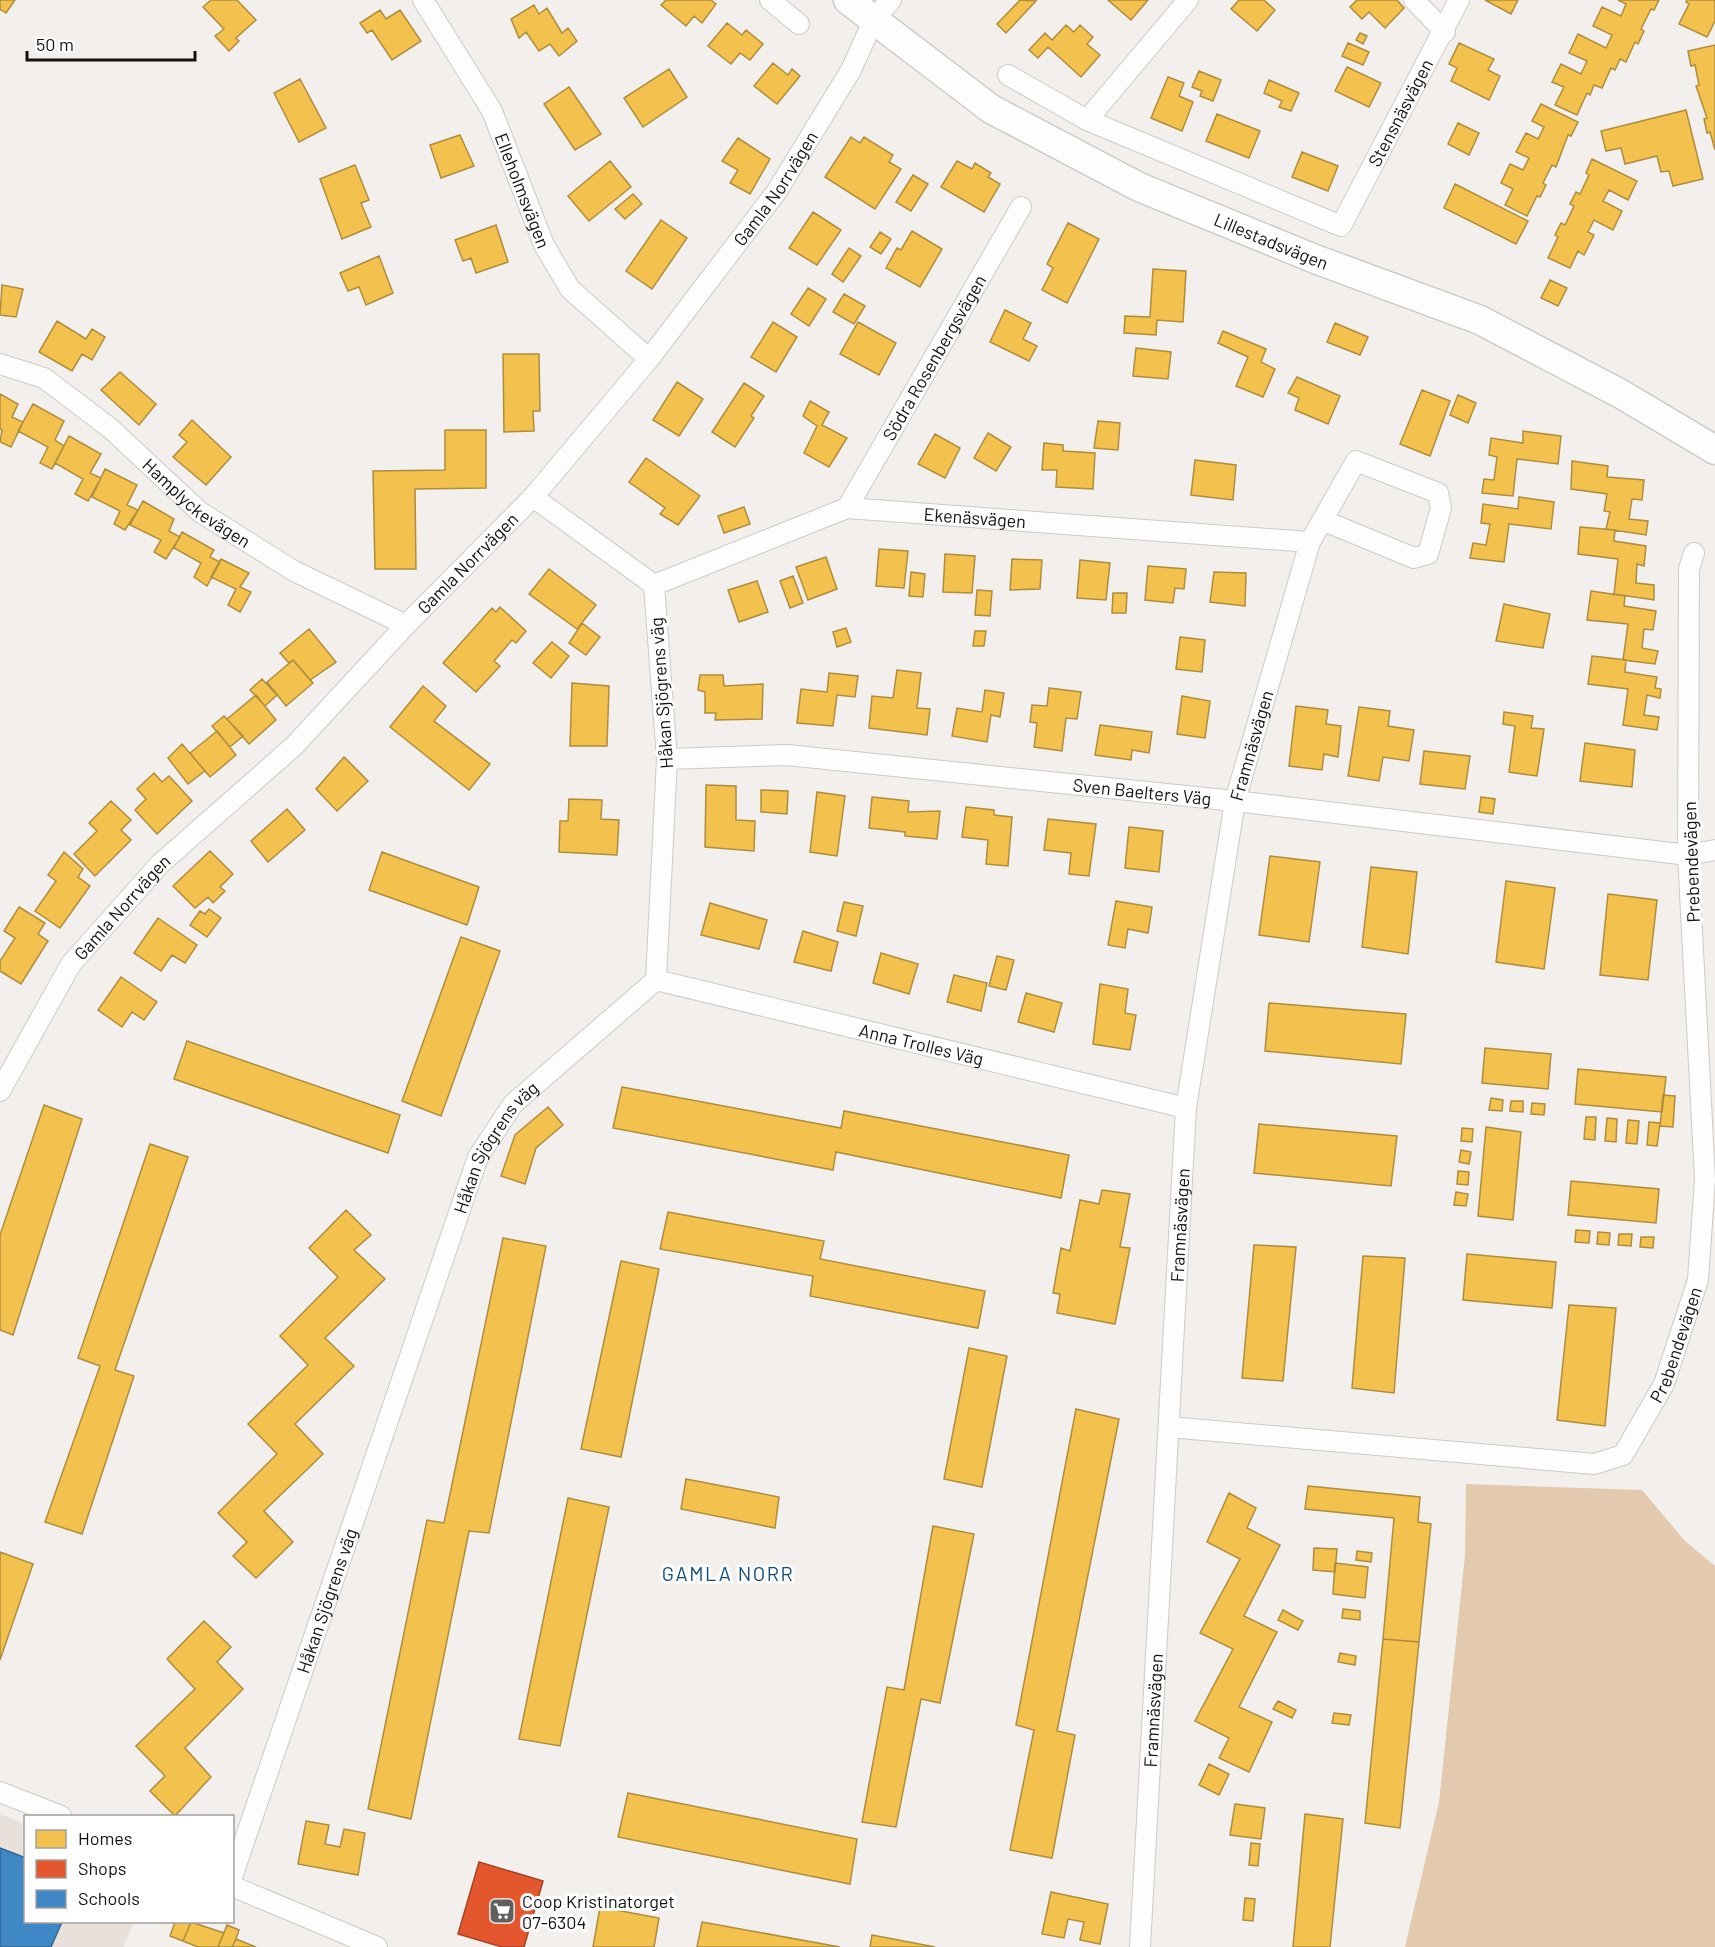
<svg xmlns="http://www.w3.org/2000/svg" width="1715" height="1947" viewBox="0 0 1715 1947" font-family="Barlow,sans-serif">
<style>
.built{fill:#e8e1db}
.forest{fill:#e3caae}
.homes{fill:#f2c14e;stroke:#af8d3c;stroke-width:1.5}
.shops{fill:#e4572e;stroke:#a64325;stroke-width:1.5}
.schools{fill:#3f88c5;stroke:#32658f;stroke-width:1.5}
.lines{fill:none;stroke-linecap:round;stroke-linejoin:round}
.street-casing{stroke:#cdcac8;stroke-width:22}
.secondary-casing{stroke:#cdcac8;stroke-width:31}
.street{stroke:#fdfdfc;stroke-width:20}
.secondary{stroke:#fdfdfc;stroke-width:28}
.labels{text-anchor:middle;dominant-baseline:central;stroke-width:6;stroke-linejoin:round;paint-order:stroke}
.street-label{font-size:18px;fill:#141311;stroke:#fff}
.poi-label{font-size:18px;fill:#141311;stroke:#fff;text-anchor:start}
.neighbourhood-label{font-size:20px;letter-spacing:1.5px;fill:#0f4c7c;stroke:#fff}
</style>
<rect width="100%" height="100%" fill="#f2efec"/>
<path class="built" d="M0,1814l25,10 1,98h108l-11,25h-123z"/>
<path class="forest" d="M1466,1484l176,6 43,51 30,25v381h-310l34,-145 26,-247z"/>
<path class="homes" d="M0,0h15l-9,13 -6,-4z
M211,0h26l19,20 -20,18 3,3 -10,10 -14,-15 9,-7 -21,-22z
M666,0h45l5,4 -14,19 -8,-7 -8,10 -25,-21z
M1020,0l16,1 -30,32 -9,-9z
M1108,0h40l-17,20z
M1239,0h25l11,10 -18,21 -26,-22z
M1357,0h40l7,8 -19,20 -16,-16 -7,7 -12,-12z
M1485,0h33l-7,14z
M1618,0h41l-5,10 -3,-1 -10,20 3,2 -6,13 -3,-2 -9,20 -6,-3 -5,11 -4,-2 -9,20 -8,-3 -4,10 -3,-2 -10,22 -22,-10 9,-18 -12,-5 9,-18 20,10 6,-13 -18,-8 9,-19 28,14 6,-13 -19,-9 9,-19 19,9 5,-12z
M1687,0h28v21l-8,16 -28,-13 10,-20 -3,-2z
M534,5l5,9 8,-6 15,25 6,-5 9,13 -18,15 -9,-12 -11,7 -13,-19 -7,6 -8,-19z
M380,10l6,9 14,-9 21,31 -29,19 -20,-30 -5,3 -7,-10z
M727,23l15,12 4,-5 17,14 -13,16 -10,-7 -9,11 -23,-18z
M1066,25l8,7 6,-7 13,12 -6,7 13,11 -19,22 -33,-30 -10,11 -9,-8 16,-17 7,7z
M1360,33l7,3 -4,8 -7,-4z
M1348,43l21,9 -6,13 -21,-9z
M1459,43l35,16 -6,11 12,6 -11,24 -38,-19 6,-13 -8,-4z
M1715,45v105l-5,-18 -3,1 -3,-14 3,-1 -11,-32 3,-1 -4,-20 -4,1 -3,-15z
M773,63l15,12 4,-6 8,7 -23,28 -23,-18z
M1347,67l34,16 -12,24 -34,-16z
M669,69l18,28 -44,30 -19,-29z
M1199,71l22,9 -8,21 -13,-5 2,-5 -10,-4z
M1168,77l16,6 -5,13 14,6 -11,29 -31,-13z
M300,79l26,49 -27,14 -25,-49z
M1269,80l30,13 -8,18 -12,-4 3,-6 -18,-8z
M569,87l32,47 -26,16 -31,-46z
M1541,104l37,18 -7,14 -3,-1 -12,32 -4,-2 -9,18 3,2 -6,12 -3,-1 -10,20 -22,-11 8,-16 -12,-6 9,-19 13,6 6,-12 -13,-6 10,-19 12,6 6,-12 -12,-6z
M1686,110l17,69 -30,7 -4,-15 -8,1 -4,-16 -32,8 -4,-16 -15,3 -5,-20z
M1217,114l43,17 -11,27 -43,-17z
M1458,123l21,10 -10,22 -21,-11z
M460,135l14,31 -33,12 -11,-33z
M851,137l9,6 4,-6 29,18 -4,7 12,7 -26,40 -50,-32z
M738,138l32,21 -20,35 -20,-11 8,-13 -16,-9z
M1302,152l36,14 -10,25 -36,-14z
M1592,159l45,22 -9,19 -19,-10 -6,11 19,10 -9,19 -19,-10 -6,12 6,3 -10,20 -6,-4 -8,17 -22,-10 10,-21 -3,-2 6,-12 4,2 9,-19 -4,-2 6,-12 4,2 9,-19 -3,-2z
M610,161l21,26 -42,34 -21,-25z
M957,161l15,8 3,-6 16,10 -3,4 12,7 -16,28 -43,-25z
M355,165l14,35 -8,3 10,24 -29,12 -22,-60z
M913,175l15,9 -17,27 -15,-9z
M1455,184l73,37 -12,23 -72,-36z
M633,194l9,10 -17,15 -10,-10z
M813,212l28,18 -24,35 -28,-17z
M661,220l26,18 -35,51 -26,-18z
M1068,223l31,16 -32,64 -25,-13 11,-22 -6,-4z
M496,225l12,37 -32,11 -5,-15 -8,3 -8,-21z
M912,231l30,18 -22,38 -34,-19 11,-20 4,2z
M880,232l11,7 -10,15 -11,-7z
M849,248l12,8 -18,26 -11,-8z
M379,256l14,37 -27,12 -7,-18 -11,4 -8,-18z
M1153,269l33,2 -3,51 -26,-2 -1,15 -32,-2 1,-17 25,1z
M1550,280l17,8 -9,18 -17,-8z
M2,285l21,4 -7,28 -16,-2z
M808,288l18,11 -17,27 -18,-12z
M844,294l21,12 -11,18 -21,-12z
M1005,310l26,13 -8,16 14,7 -8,15 -39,-19z
M57,321l29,18 6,-10 13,8 -13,23 -10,-6 -10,17 -33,-19z
M773,322l24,15 -21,35 -25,-15z
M858,322l38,21 -17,32 -39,-21z
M1335,323l33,14 -8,18 -33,-13z
M1223,331l43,18 -5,13 14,7 -12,28 -27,-11 12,-29 -30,-14z
M1136,348l35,4 -3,27 -35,-3z
M503,354h36l1,57h-7l1,20 -30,1z
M120,372l36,32 -17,21 -38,-35z
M1297,377l43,19 -12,28 -33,-14 4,-12 -11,-5z
M677,382l26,17 -24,37 -26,-16z
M744,383l20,13 -13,20 3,2 -19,29 -23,-15z
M1422,390l28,11 -20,55 -30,-12z
M0,394l18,10 -6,13 11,5 -12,25 -11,-5 2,-12 -2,-1z
M1458,395l18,8 -8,20 -18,-8z
M810,401l19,11 -7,13 25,13 -18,29 -25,-14 13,-27 -14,-10z
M33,404l31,17 -9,19 9,6 -12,23 -12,-6 8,-16 -30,-16z
M192,420l39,37 -25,28 -33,-28 14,-15 -8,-7z
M1098,421l22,2 -2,27 -24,-2z
M445,430h41v58l-71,1 1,80h-41l-2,-98 72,-1z
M1523,431l38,5 -3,28 -41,-5 -4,37 -31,-3 2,-14 10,1 3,-23 -8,-2 2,-17 32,5z
M988,433l23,14 -15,24 -22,-13z
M935,434l25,14 -15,30 -27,-14z
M69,436l32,18 -11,19 11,5 -13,23 -13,-7 8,-15 -28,-16z
M1044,443l19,2v6l32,2 -2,36 -37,-2 1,-17h-15z
M646,458l54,38 -22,29 -18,-11 5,-6 -36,-26z
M1195,460l41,5 -3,35 -42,-5z
M1572,461l36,5 -1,11 37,3 -2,20 -10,-1 -3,20 19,2 -2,14 -40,-6 4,-17 -6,-1 3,-17 -36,-5z
M105,469l32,16 -10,20 11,5 -13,20 -11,-6 6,-13 -28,-14z
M1519,497l35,5 -3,27 -42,-5 -5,38 -34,-4 3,-15 13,2 4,-21 -9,-1 2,-19 35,5z
M143,501l31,18 -5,12 11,6 -14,22 -12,-7 7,-12 -31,-15z
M744,507l6,17 -26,9 -6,-17z
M1580,527l35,3 -1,11 32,5 -2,20 -7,-2 -1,19 18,2v15l-40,-6 4,-35 -40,-5z
M182,532l32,18 -4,7 10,5 -13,24 -13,-9 7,-14 -27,-15z
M879,549l29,2 -4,37 -28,-2z
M945,554l30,2 -3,37 -29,-1z
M826,557l11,32 -29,11 -12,-33z
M221,559l28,14 -9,14 11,5 -11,20 -12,-7 8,-16 -25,-12z
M1012,559l30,1 -2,29 -30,1z
M1080,560l30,3 -4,37 -29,-2z
M1148,566l38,3 -2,20 -9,-1 -2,15 -28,-3z
M549,569l47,36 -19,24 -48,-35z
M911,572l14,2 -2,23 -14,-1z
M1214,572l32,1 -1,33 -35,-4z
M793,576l10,27 -13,5 -10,-27z
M757,581l11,31 -29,10 -11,-32z
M977,590l15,1 -2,25 -15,-1z
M1591,591l34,5 -1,10 32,5 -3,19 -9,-1 -2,19 16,3 -3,13 -32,-4 5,-36 -41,-4z
M1113,593h14l-1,20h-14z
M1504,604l46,10 -7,34 -47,-7z
M500,607l26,24 -10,12 -4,-3 -18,21 6,5 -24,26 -33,-29 49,-55 4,4z
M582,623l18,14 -14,18 -17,-12z
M846,628l5,14 -14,5 -4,-15z
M309,629l27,33 -26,18 -17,-20 -4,3 -9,-10z
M975,631h11l-2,15h-11z
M1180,637l25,3 -3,32 -26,-3z
M552,642l17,14 -18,22 -18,-15z
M1592,656l34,4 -1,12 32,5 -2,11 6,1 -1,9 -13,-3 -3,20 15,2 -2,13 -34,-5 5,-36 -40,-5z
M293,660l20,23 -27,23 -19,-24z
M897,670l24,3 -4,35 13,1 -3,26 -58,-7 3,-32 21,2z
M829,673l29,3 -3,21 -18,-2 -4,31 -36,-3 4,-34 26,3z
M700,675h23l1,11 39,-2 -1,35 -47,1 1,-7h-11v-21l-7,-2z
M262,679l15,16 -12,11 -15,-16z
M572,683l37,3 -2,60h-37z
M423,686l23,20 -12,15 56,43 -21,26 -79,-63z
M1049,688l32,4 -4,27 -11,-1 -4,33 -28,-4 3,-24 -7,-1 2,-17 15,1z
M985,690l19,3 -4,24 -9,-2 -4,27 -35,-6 5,-28 25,4z
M256,695l20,25 -27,24 -22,-25z
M1182,696l28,5 -5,37 -28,-4z
M1296,706l32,4 -2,14 15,2 -3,31 -14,-3 -2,16 -33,-4z
M1359,707l31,4 -2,15 26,4 -5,31 -26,-4 -4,24 -31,-5z
M1504,712l29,4 -2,12 13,1 -7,47 -28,-4 6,-46 -12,-2z
M224,716l19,20 -13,11 -18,-21z
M1100,725l52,7 -3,21 -17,-3 -1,10 -36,-5z
M217,731l19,24 -26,22 -20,-24z
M1585,743l50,7 -3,37 -52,-6z
M182,744l23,27 -17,13 -20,-26z
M1424,751l46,5 -5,33 -45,-5z
M344,757l24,24 -31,30 -21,-22z
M154,773l8,9 7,-6 23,25 -35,33 -22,-24 11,-11 -9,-10z
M706,785l30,1v34l19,1 -1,30 -49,-4z
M761,790l27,1 -1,23 -26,-2z
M817,792l28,4 -8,60 -27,-4z
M872,797l37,4 -1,11 32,-1 -3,28 -32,-3v-4l-36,-4z
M1481,797l14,2 -2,15 -14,-2z
M569,799l33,1 -1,19 18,1 -2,35 -58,-3 1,-31h8z
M111,801l20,19 -10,10 10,10 -36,36 -21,-22 23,-23 -8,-8z
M966,807l28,3v5l18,2 -4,49 -22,-2 2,-24 -26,-3z
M287,809l18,21 -37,32 -17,-21z
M1048,819l48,5 -7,52 -20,-2 2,-21 -27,-3z
M1129,827l34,4 -4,41 -34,-4z
M210,851l23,23 -13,13 5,4 -12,12 -5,-6 -13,11 -22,-22z
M64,852l19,17 -5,8 12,9 -30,42 -25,-17 21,-30 -8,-6z
M382,852l97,35 -12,38 -98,-35z
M1270,856l50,6 -11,80 -50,-7z
M1371,867l46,5 -9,82 -46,-7z
M1506,881l49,7 -11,81 -48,-7z
M1608,894l49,6 -9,80 -48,-5z
M1116,901l36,6 -4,26 -20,-4 -3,19 -17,-3z
M844,902l19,4 -7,30 -19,-5z
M710,903l57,17 -8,29 -58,-14z
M19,907l26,16 -7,11 10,7 -27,43 -21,-13v-10l15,-23 -11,-7z
M209,909l12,9 -14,19 -17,-12 10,-14 5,3z
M158,918l39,27 -12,18 -13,-8 -11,16 -27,-18z
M803,931l35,11 -7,29 -37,-9z
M461,937l39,14 -59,165 -39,-15z
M881,953l37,11 -9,30 -36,-11z
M997,956l17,4 -8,30 -17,-4z
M954,975l33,8 -6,28 -34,-9z
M121,977l36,25 -13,18 -12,-8 -10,15 -24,-17z
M1100,984l28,5 -3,24 11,2 -6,35 -37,-6z
M1026,993l36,10 -8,29 -36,-10z
M1269,1003l137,11 -5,50 -136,-13z
M187,1041l213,74 -12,38 -214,-74z
M1485,1048l66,6 -3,35 -66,-6z
M1578,1069l88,8 -4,35 -87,-8z
M622,1087l219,41 3,-17 225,44 -8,43 -225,-46 -3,18 -220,-42z
M1663,1095l12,1 -2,31 -13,-1z
M1491,1098l12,2 -1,11 -13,-1z
M1511,1101h12v11l-13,-1z
M1532,1103l13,1 -1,11 -13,-1z
M44,1105l38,14 -69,216 -13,-5v-95z
M548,1107l15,18 -27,23 -11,36 -24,-8 14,-41z
M1586,1117h10l-1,23 -11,-1z
M1607,1118l10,1 -1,23 -11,-1z
M1628,1120l11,1 -2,23 -11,-1z
M1649,1122l11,1 -3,23 -10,-1z
M1259,1124l138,12 -6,50 -137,-13z
M1486,1127l35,5 -8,88 -35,-4z
M1462,1128l11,1 -1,13 -11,-1z
M150,1144l38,13 -73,213 19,6 -52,158 -37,-12 55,-156 -22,-8z
M1461,1150l10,2 -2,12 -10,-2z
M1458,1171l11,1 -1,13 -11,-1z
M1571,1181l88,8 -3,34 -88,-8z
M1102,1190l28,4 -10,53 10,1 -15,76 -58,-11 3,-19 -7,-1 8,-45 9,3 10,-51 19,4z
M1456,1192l12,2 -2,12 -12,-1z
M346,1210l25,25 -17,15 31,29 -60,59 29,28 -59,58 28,30 -59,57 29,31 -37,36 -23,-22 14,-14 -29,-29 59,-59 -29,-30 60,-59 -28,-29 58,-59 -29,-29z
M668,1212l156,29 -4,18 165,32 -7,37 -168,-32 3,-20 -153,-27z
M1576,1230l14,1 -1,12 -14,-1z
M1598,1232l12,1 -1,12 -12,-1z
M1619,1234h13l-1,12 -13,-1z
M1641,1237h13l-1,11 -13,-1z
M503,1238l43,8 -57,287 -20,-2 -58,288 -43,-10 59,-289 17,3z
M1254,1245l42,2 -13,134 -41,-3z
M1467,1254l89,8 -4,46 -89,-8z
M1363,1256l42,2 -11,135 -42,-5z
M621,1261l38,8 -38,188 -40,-8z
M1569,1305l47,3 -11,118 -48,-6z
M969,1348l38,8 -25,131 -38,-8z
M1076,1409l43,10 -62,312 18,4 -23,123 -42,-8 24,-120 -18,-5z
M686,1479l93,18 -4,31 -94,-19z
M1308,1486l112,11 -2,25 13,2 -12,118 -36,-3 11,-121 -89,-9z
M1229,1493l27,15 -9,20 33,17 -36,71 33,16 -38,75 33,15 -23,50 -30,-14 10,-20 -34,-17 38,-72 -33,-16 40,-74 -33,-17z
M568,1498l41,9 -49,239 -41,-7z
M933,1526l41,8 -34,169 -19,-4 -25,128 -34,-5 25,-135 17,3z
M1314,1548l23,1 -2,23 -22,-2z
M1357,1551l15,2 -1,9 -15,-2z
M0,1552l33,12 -33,96z
M1335,1563l33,4 -3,31 -32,-4z
M1343,1609l17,2v9l-18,-2z
M1283,1610l20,11 -5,9 -20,-10z
M204,1621l27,26 -14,15 26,27 -58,59 26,29 -36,39 -25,-25 15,-15 -29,-30 59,-57 -28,-30z
M1383,1639l36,3 -19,186 -35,-5z
M1340,1653l16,3 -1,9 -17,-3z
M1278,1701l18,9 -4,8 -19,-9z
M1334,1713l17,2 -2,10 -17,-2z
M1209,1764l20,10 -10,21 -20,-10z
M628,1793l229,46 -7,45 -232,-47z
M1235,1804l30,4 -4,31 -31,-4z
M1305,1814l38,5 -13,128h-37z
M306,1821l23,4 -4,19 15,3 4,-18 21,4 -7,42 -60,-11z
M1251,1843l9,1 -2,22 -9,-1z
M1051,1892l57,12 -8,40 -20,-4 4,-18 -16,-3 -4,19 -22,-4z
M1245,1898l10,1 -2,22 -10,-1z
M600,1907l59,11 -5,29h-61z
M175,1922h16l-8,19 -13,-5z
M191,1922l33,11 -6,14h-20l-15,-6z
M702,1922l138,25h-143z
M227,1925l12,5 -3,9 -4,8h-14z
M872,1935l63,12h-65z
M236,1939l20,8h-24z"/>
<path class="shops" d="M479,1862l64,19 -19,66h-22l-44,-13z"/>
<path class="schools" d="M0,1848l26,10v64h36l-11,25h-51z"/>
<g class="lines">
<g class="street-casing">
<g id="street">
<path id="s1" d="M423,0l69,111 52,134 26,44 79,70"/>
<path d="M770,0l29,24"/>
<path d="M1414,0l31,32"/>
<path id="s2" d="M1008,75l79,45 254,106 118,-226"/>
<path d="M1087,120l101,-120"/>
<path id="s3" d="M0,364l44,14 66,50 90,84 94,59 112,54"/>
<path id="s4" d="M847,508l174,-301"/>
<path id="s5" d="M654,585l193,-77 463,34"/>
<path id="s6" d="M667,759l120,-4 448,46 453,54 27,-5"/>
<path id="s7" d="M656,980l530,128"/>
<path id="s8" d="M0,1091l71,-127 89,-100 134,-118 112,-121 127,-128 116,-138 128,-168 74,-121 23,-51 17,-19"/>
<path id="s9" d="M1169,1427l425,37 29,-9 41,-71 34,-104 7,-101 -17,-324 1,-286 5,-16"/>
<path d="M0,1792l61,24"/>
<path id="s10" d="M232,1877l246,-720 35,-53 143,-124 11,-221 -13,-174 -121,-88"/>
<path d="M232,1886l145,61"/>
<path id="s11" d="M1140,1947l46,-839 49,-307 75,-259 46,-81 82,32 3,15 -13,46 -14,4 -92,-38"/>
</g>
</g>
<g class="secondary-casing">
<g id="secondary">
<path id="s12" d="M848,0l143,109 148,78 176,72 165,61 141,74 94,56"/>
</g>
</g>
<use href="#street" class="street"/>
<use href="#secondary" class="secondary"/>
</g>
<defs>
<g id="supermarket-square" transform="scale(1.35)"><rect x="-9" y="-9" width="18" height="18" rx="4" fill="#62605e" stroke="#fff"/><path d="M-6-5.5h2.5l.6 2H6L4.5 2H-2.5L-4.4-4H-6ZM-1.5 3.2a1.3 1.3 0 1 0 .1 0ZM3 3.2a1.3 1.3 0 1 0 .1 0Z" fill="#fff"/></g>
</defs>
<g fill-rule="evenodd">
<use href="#supermarket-square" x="502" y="1911"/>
</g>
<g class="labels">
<g class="street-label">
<text stroke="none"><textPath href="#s2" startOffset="494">Stensnäsvägen</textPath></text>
<text stroke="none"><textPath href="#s1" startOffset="216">Elleholmsvägen</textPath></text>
<text stroke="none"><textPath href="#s8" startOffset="1196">Gamla Norrvägen</textPath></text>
<text stroke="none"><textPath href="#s12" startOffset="490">Lillestadsvägen</textPath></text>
<text stroke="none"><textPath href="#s4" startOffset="174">Södra Rosenbergsvägen</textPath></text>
<text stroke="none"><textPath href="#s3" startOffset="244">Hamplyckevägen</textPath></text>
<text stroke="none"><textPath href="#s5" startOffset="336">Ekenäsvägen</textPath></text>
<text stroke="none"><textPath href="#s8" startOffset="710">Gamla Norrvägen</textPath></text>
<text transform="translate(661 693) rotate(-94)">Håkan Sjögrens väg</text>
<text stroke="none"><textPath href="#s11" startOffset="1209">Framnäsvägen</textPath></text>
<text stroke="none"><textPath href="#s6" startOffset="477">Sven Baelters Väg</textPath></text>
<text transform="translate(1691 862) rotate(-92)">Prebendevägen</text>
<text stroke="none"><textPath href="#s8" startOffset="222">Gamla Norrvägen</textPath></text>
<text stroke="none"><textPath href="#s7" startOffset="273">Anna Trolles Väg</textPath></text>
<text stroke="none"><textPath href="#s10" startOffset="778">Håkan Sjögrens väg</textPath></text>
<text stroke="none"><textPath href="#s11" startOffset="723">Framnäsvägen</textPath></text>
<text stroke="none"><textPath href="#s9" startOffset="580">Prebendevägen</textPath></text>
<text stroke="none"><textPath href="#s10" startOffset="292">Håkan Sjögrens väg</textPath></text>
<text stroke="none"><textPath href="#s11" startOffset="237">Framnäsvägen</textPath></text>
</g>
<g class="poi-label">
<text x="522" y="1901">Coop Kristinatorget<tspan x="522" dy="21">07-6304</tspan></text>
</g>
<g class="neighbourhood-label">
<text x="728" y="1573">GAMLA NORR</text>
</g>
</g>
<rect x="24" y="1815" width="210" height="108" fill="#ffffff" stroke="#a1a1a0" stroke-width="1.5"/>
<rect x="36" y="1830" width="30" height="18" fill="#f2c14e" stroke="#a1a1a0" stroke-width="1.5"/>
<text x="78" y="1845" font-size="18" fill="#141311">Homes</text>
<rect x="36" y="1860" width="30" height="18" fill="#e4572e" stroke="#a1a1a0" stroke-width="1.5"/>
<text x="78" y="1875" font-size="18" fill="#141311">Shops</text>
<rect x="36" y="1890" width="30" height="18" fill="#3f88c5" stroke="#a1a1a0" stroke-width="1.5"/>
<text x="78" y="1905" font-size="18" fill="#141311">Schools</text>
<path d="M27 51v9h168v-9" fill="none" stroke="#141311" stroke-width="3"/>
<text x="36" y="51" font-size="18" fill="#141311" stroke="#ffffff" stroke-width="4.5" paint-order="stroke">50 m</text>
</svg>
